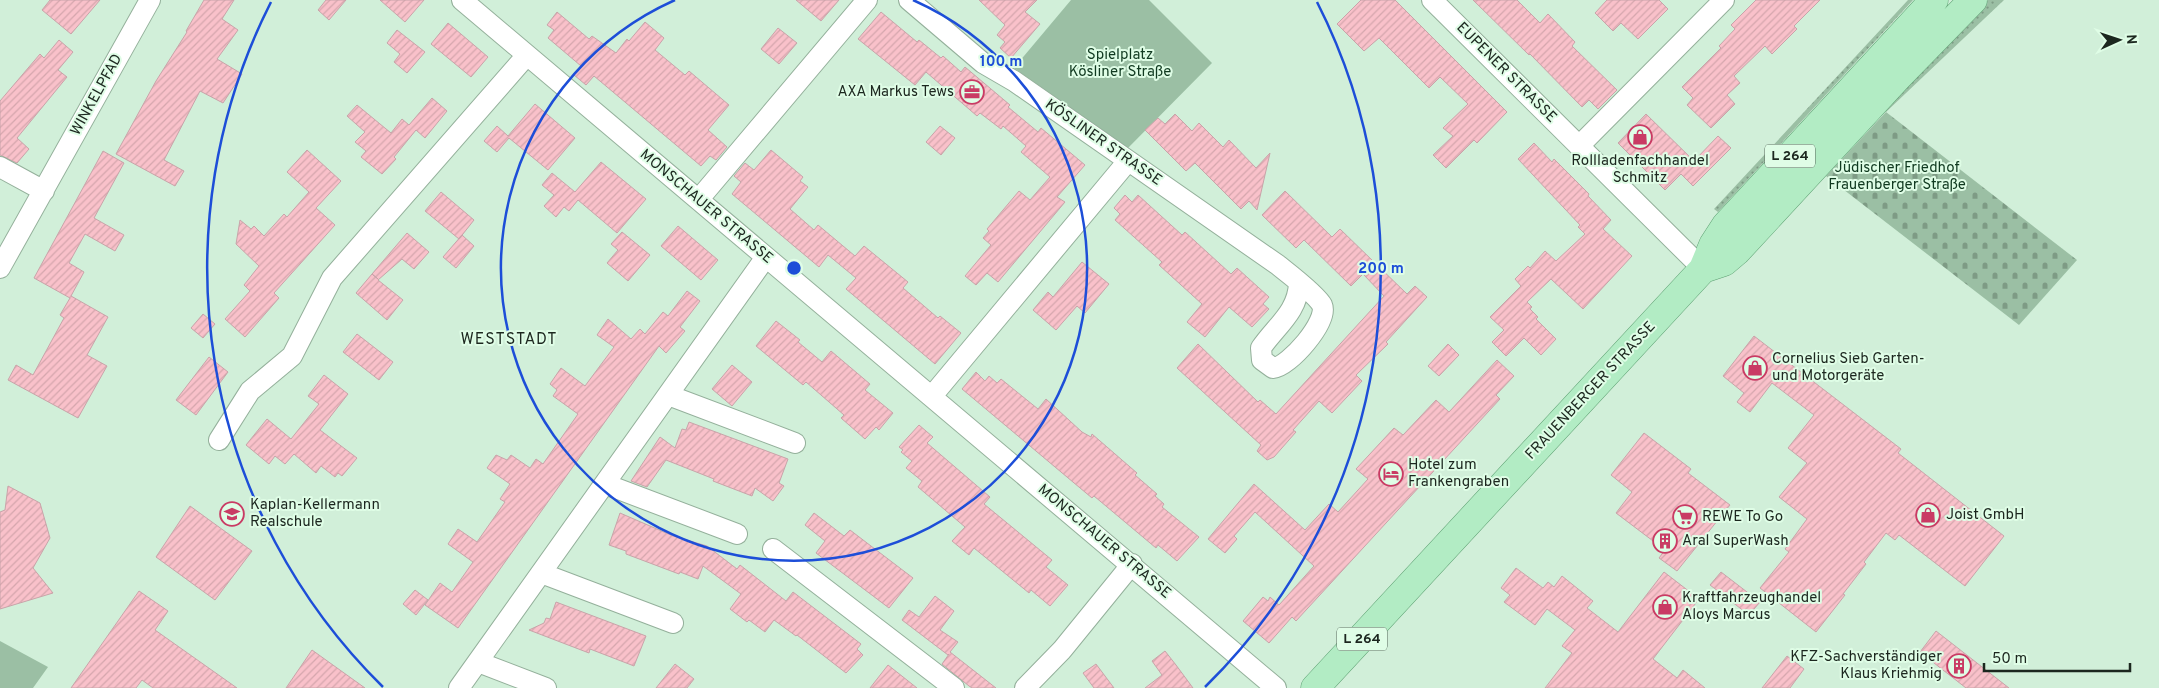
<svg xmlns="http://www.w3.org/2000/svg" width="2159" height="688" viewBox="0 0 2159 688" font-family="Overpass,sans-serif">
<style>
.grass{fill:url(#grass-dots)}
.cemetery{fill:url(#cemetery-stones)}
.park{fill:#9bbfa4}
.building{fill:url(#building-hatch);stroke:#c8a4a9}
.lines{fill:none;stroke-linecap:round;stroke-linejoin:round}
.minor-casing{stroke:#94b09b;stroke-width:22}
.primary-casing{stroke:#5c9f71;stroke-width:29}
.minor{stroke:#fff;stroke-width:20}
.primary{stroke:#b2ecc4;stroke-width:28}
.ring{fill:none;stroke:#1d4ed8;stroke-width:2.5}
.labels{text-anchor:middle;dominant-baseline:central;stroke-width:4;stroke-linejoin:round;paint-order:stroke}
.shield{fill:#dffde6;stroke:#56675b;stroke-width:1}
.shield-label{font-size:14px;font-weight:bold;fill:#1c271f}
.park-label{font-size:15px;fill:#103a20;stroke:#dffde6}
.street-label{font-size:15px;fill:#1c271f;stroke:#dffde6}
.poi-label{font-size:15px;fill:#1c271f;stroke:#dffde6;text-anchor:start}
.neighbourhood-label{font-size:16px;letter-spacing:1px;fill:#1c271f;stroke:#dffde6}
.centre{fill:#1d4ed8;stroke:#dffde6;stroke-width:2.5}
.ring-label{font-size:15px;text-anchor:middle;font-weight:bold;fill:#1d4ed8;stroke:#dffde6;stroke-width:4;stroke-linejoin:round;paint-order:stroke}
</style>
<defs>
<pattern id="grass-dots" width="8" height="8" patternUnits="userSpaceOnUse" patternTransform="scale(1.25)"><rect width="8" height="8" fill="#9bbfa4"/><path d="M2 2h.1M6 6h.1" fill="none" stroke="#7e9b85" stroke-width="1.8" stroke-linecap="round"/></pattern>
<pattern id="cemetery-stones" width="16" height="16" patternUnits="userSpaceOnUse" patternTransform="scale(1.25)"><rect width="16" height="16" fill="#9bbfa4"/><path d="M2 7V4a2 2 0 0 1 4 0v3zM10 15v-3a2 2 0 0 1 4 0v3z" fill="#7e9b85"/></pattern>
<pattern id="building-hatch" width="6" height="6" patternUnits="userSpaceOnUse" patternTransform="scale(1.25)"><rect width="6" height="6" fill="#f9c1ca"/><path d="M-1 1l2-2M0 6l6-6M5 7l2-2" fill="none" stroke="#d5a6ad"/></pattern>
</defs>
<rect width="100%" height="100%" fill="#d1efd9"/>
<path class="grass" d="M1908,0h5l-195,212 -4,-3z
M1988,0h16l-118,112 -4,-4z"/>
<path class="cemetery" d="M1886,112l191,148 -58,65 -193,-149z"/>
<path class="park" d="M1071,0h78l63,63 -84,85 -114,-80z
M0,641l48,26 -15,21h-33z"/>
<path class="building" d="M50,0h50l-29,34 -29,-24z
M204,0h30l-12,19 16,11 -21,29 25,15 -19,29 -23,-12 -36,69 20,11 -9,15 -59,-32 40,-73 31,-49 -1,-1z
M326,0h20l-17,20 -11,-10z
M380,0h44l-19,22z
M796,0h43l-18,21z
M979,0h58l-12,12 15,12 -29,34 -11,-10 5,-6 -8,-7 8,-10z
M1361,0h34l112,112 -30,31 -3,-3 -28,28 -13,-13 20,-19 -10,-8 25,-24 -28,-27 -11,11 -50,-50 -15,13 -27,-27z
M1473,0h44l23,23 8,-9 27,28 -3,4 45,44 -19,19 -9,-9 -7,7 -52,-53 -1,1z
M1607,0h52l9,9 -30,30 -17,-16 -8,8 -18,-18z
M1756,0h64l-26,26 3,3 -25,25 -7,-8 -31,30 6,7 -13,12 8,9 -24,24 -24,-23 6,-7 -11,-11 39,-39 -2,-2 16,-17 -4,-4z
M557,12l32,27 3,-3 24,17 11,-14 2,2 16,-19 19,16 -9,12 30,25 4,-4 40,34 -21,25 19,17 -11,13 -6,-4 -9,10 -107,-90 -8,9 -12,-10 7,-9 -33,-28 6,-8 -7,-5z
M881,12l36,30 2,-2 22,18 2,-2 18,16 4,-5 45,38 -2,2 30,25 3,-4 44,37 -28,32 8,5 -67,80 -11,-9 -11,12 -11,-9 26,-31 -8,-7 6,-7 -2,-2 32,-38 11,9 20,-23 -29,-25 5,-6 -23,-20 -2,3 -21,-16 -3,3 -51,-44 -11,13 -57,-46z
M448,23l40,34 -17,20 -40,-33z
M778,28l19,15 -18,21 -18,-15z
M397,30l28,22 -18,21 -13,-11 6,-8 -13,-11z
M59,40l14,12 -15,18 9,7 -50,61 12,11 -12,14 -17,-8v-54l40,-47 4,4z
M432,98l15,13 -22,27 -9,-8 -22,27 2,2 -14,15 -21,-17 5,-6 -11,-9 10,-10 -18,-16 10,-11 34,28 11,-14 7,6z
M535,104l40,34 -27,32 -39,-32 -12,14 -13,-11 13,-15 11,10z
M1175,114l17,17 7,-8 24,24 6,-7 27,28 14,-15 -13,57 -8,-9 -8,8 -46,-46 -9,8 -41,-41 13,-12 7,6z
M1646,114l48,47 24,-25 13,12 -38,38 -12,-12 -16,16 -47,-47z
M940,126l15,12 -14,17 -15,-13z
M1534,143l18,19 2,-3 35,35 -1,2 23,24 -8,9 29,27 -49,53 -32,-30 -24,23 5,5 -2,2 8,8 -2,2 20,20 -15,16 -17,-17 -18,18 -14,-14 12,-12 -14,-13 31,-31 -6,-7 13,-13 2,2 15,-17 11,10 29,-27 -7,-7 2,-2 -62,-66z
M307,150l34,31 -25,27 19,17 -61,68 5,5 -34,39 -20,-18 25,-28 -6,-6 15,-19 -23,-22 4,-24 11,9 3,-3 10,10 20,-22 3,3 22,-25 -22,-20z
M771,150l32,27 -3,4 8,6 -18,22 24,21 4,-5 37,31 9,-10 44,36 -5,6 35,30 2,-2 21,17 -26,31 -89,-75 10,-11 -28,-23 -9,12 -87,-73 9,-12 -7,-6 11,-13 9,7z
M103,151l21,12 -30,55 30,17 -9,16 -30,-17 -16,29 15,9 -13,24 37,21 -21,38 20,11 -29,52 -70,-38 8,-15 17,10 31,-57 -4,-3 10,-17 -36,-20z
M601,162l45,37 -29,34 -39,-33 -9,11 -5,-4 -8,10 -12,-11 10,-11 -12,-10 10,-12 23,19z
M1285,191l47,46 8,-8 67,65 8,-8 12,11 -41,45 2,2 -32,31 6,6 -30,32 -13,-12 -26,29 3,2 -22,25 -7,3 -10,-9 4,-6 -84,-77 21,-24 60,58 2,-2 16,14 108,-118 -21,-22 -12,12 -47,-46 -8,8 -34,-33z
M441,192l33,28 -15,19 -34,-28z
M1125,195l7,7 6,-7 44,40 3,-3 46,42 6,-6 32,29 -6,7 6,5 -17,18 -23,-20 -24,30 -18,-15 15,-18 -43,-39 3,-3 -47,-42 5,-6 -6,-6z
M678,226l40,34 -17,20 -40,-34z
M622,232l28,23 -22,26 -21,-18 11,-13 -7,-6z
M407,233l22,19 -15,17 -12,-10 -24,21 25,20 -16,20 -31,-27 16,-19 6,5 -6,-5z
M462,235l12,11 -18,22 -13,-11z
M1082,262l27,22 -24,29 -8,-7 -21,24 -23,-20 15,-18 5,5z
M687,291l13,10 -20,26 5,4 -19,22 -7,-7 -201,282 -33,-23 15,-22 12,9 21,-30 -25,-18 10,-15 19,13 28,-40 -5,-3 10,-15 -23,-16 9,-13 11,5 4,-5 19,13 6,-9 7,5 35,-50 -25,-18 4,-6 -7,-6 11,-16 24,18 29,-39 -17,-12 11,-16 23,20 9,-10 5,5 18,-22 5,4z
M203,314l12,10 -12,14 -12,-10z
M776,321l24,19 -2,2 24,20 9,-11 39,33 -5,6 28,23 -14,17 -3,-3 -11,12 -24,-21 3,-3 -38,-33 -3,3 -47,-39z
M357,334l36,28 -14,18 -36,-28z
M1754,336l147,113 -3,4 106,83 -39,50 -66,-51 -4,5 -9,-7 -22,29 2,2 -23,30 2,1 -29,37 -56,-44 29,-36 -4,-3 22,-30 -28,-22 28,-34 -19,-15 26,-33 -42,-32 -22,29 -13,-10 7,-9 -21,-17z
M1448,344l11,11 -20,21 -11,-10z
M209,357l19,15 -32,43 -20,-15z
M1497,360l17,16 -18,19 4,4 -204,222 -4,-4 -23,26 -26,-22 20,-24 5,4 2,-4 9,8 35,-39 -59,-54 -21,24 3,3 -12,14 -17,-14 46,-55 51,46 24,-26 9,8 30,-33 -12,-10 38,-41 9,7 33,-35 13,12z
M732,365l20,17 -20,24 -20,-17z
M976,372l9,9 4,-5 8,7 4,-4 37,30 8,-10 36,33 9,5 1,-3 45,39 -2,2 22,19 -2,2 9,8 -2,3 37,30 -22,24 -19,-16 -2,3 -62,-52 -2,2 -130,-109z
M324,375l24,19 -28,36 37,28 -15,18 -4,-3 -3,4 -14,-11 -5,7 -22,-19 -9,10 -10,-8 -6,8 -23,-19 21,-26 24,20 28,-35 -11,-8z
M689,422l99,37 -9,24 5,3 -11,15 -18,-13 -3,8 -39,-15 1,-2 -48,-19 -19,27 -16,-6 29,-44 15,11 7,-19 4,1z
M919,425l14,12 -6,6 63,54 -6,7 68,56 -6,7 22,18 -18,21 -19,-16 -2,3 -55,-45 -5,7 -17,-14 13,-14 -47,-40 4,-6 -16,-13 6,-7 -11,-9 2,-2 -4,-3z
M1644,433l47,36 -3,4 42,32 -53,66 -18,-13 6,-8 -49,-37 16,-21 -21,-17z
M8,486l32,17 10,35 -17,30 20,25 -53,16v-97l5,-2z
M190,506l62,45 -37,49 -59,-43z
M620,513l53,23 34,10 30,23 3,-4 46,36 7,-9 68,52 -4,5 6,6 -17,18 -49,-38 -1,1 -22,-16 -9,12 -16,-12 -2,2 -17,-13 11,-15 -38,-28 -5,13 -18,-7 -1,2 -53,-20v-3l-17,-6z
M814,513l30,23 6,-6 63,48 -24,30 -73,-55 9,-12 -20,-16z
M1516,568l27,20 5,-6 6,5 8,-11 31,25 -6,7 31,24 46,-60 35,27 -46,60 24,19 6,-8 22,18h-160l27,-35 -10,-7 13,-16 -28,-21 -12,16 -31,-23 6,-7 -9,-7z
M1721,572l39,30 -11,13 -39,-30z
M415,590l13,10 -12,15 -13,-11z
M139,591l29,20 -13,19 82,58h-84l-11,-8 -6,8h-65z
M935,596l19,15 -14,19 18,12 -8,10 46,36h-24l-3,-2 -27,-22 7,-10 -1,1 -46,-35 7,-10 10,7z
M556,602l90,34 -12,30 -44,-17 -1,4 -60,-23 15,-7 2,-5 4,1z
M1936,631l73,57h-43l-46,-36z
M312,650l53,38h-79z
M1165,651l11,14 17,23h-48l17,-13 -10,-14z
M1787,656l17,13 -14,19h-28z
M675,664l19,15 -7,9h-31z
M1096,664l18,24h-20l-11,-15z
M888,665l29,23h-47z"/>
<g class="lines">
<g class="minor-casing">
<path id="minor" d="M462,0l814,688
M909,0l74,63 31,18 264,184c10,8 39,30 44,40 7,16 -33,62 -49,63l-11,-8 -1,-12c15,-22 37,-36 38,-65
M1432,0l271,269
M1579,146l145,-146
M0,167l44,24
M699,199l168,-199
M0,268l150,-268
M668,395l127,48
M932,396l196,-235
M219,440l31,-49 42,-35 40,-78 195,-223
M605,484l132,50
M773,549l181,139
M541,573l132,50
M478,662l68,26
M459,688l307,-431
M1025,688l37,-38 70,-86"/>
</g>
<g class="primary-casing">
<path id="primary" d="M1703,269l21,-7 13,-11 160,-173 76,-78
M1315,688l388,-419 10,-24 13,-20 208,-225"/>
</g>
<use href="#minor" class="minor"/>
<use href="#primary" class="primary"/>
</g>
<g class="ring">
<path d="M913 0A293 293 0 1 1 675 0"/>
<path d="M383 687A587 587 0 0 1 271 2M1317 2A587 587 0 0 1 1205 687"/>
</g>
<defs>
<g id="office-ring" transform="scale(1.25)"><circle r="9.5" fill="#dffde6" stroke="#c93b64" stroke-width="1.5"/><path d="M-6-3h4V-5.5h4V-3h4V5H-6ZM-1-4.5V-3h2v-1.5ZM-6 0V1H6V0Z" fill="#c93b64"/></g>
<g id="shop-ring" transform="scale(1.25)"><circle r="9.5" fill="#dffde6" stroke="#c93b64" stroke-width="1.5"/><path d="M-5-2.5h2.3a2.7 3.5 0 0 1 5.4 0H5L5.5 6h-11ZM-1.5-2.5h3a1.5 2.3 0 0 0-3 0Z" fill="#c93b64"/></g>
<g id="hotel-ring" transform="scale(1.25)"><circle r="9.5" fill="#dffde6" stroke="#c93b64" stroke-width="1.5"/><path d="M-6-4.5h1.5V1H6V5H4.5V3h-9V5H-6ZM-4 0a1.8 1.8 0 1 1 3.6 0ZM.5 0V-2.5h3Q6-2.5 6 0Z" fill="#c93b64"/></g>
<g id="school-ring" transform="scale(1.25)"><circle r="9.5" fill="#dffde6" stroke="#c93b64" stroke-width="1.5"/><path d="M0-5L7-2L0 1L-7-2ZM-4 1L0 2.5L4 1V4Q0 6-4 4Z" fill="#c93b64"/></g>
<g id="supermarket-ring" transform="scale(1.25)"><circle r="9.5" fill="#dffde6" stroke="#c93b64" stroke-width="1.5"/><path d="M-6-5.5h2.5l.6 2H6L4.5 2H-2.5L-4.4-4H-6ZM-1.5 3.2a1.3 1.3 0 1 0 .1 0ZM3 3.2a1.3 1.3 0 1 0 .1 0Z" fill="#c93b64"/></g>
<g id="building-ring" transform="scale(1.25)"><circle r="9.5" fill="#dffde6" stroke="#c93b64" stroke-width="1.5"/><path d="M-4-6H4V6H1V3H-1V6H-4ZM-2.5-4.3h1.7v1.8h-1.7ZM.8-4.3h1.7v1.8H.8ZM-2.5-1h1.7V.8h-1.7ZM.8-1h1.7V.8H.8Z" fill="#c93b64"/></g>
</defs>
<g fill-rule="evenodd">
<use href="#office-ring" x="972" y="92"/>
<use href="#shop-ring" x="1640" y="137"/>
<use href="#shop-ring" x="1755" y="368"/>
<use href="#hotel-ring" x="1391" y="474"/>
<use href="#school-ring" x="232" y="514"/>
<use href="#shop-ring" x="1928" y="515"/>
<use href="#supermarket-ring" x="1685" y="517"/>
<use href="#building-ring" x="1665" y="541"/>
<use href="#shop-ring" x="1665" y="607"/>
<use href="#building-ring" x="1959" y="666"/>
</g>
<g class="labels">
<g class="shield">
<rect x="1765" y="144.5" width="50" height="23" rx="4"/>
<rect x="1337" y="627.5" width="50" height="23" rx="4"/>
</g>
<g class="shield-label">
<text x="1790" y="156">L 264</text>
<text x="1362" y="639">L 264</text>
</g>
<g class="park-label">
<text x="1120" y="55">Spielplatz<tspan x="1120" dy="17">Kösliner Straße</tspan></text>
<text x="1897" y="168">Jüdischer Friedhof<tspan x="1897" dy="17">Frauenberger Straße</tspan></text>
</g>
<g class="street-label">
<text transform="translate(1506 73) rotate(45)">EUPENER STRASSE</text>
<text transform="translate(97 95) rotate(-61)">WINKELPFAD</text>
<text transform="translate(1103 143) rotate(35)">KÖSLINER STRASSE</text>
<text transform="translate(706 207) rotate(40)">MONSCHAUER STRASSE</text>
<text transform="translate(1591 391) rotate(-47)">FRAUENBERGER STRASSE</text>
<text transform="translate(1104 542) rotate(40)">MONSCHAUER STRASSE</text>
</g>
<g class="poi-label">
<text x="954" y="92" text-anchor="end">AXA Markus Tews</text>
<text x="1640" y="161" text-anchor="middle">Rollladenfachhandel<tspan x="1640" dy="17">Schmitz</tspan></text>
<text x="1772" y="359">Cornelius Sieb Garten-<tspan x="1772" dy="17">und Motorgeräte</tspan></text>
<text x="1408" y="465">Hotel zum<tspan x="1408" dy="17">Frankengraben</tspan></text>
<text x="250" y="505">Kaplan-Kellermann<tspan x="250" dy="17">Realschule</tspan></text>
<text x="1946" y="515">Joist GmbH</text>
<text x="1702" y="517">REWE To Go</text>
<text x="1682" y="541">Aral SuperWash</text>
<text x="1682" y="598">Kraftfahrzeughandel<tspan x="1682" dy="17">Aloys Marcus</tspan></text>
<text x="1942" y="657" text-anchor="end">KFZ-Sachverständiger<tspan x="1942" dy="17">Klaus Kriehmig</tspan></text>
</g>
<g class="neighbourhood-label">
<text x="509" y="340">WESTSTADT</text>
</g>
</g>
<circle cx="794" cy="268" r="8" class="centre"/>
<g class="ring-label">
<text x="1001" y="66">100 m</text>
<text x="1381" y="273">200 m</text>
</g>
<g transform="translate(2119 40) rotate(87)" stroke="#dffde6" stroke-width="4" paint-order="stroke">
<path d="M0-4L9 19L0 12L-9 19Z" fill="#1c271f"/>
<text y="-8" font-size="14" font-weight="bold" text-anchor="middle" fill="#1c271f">N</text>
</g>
<path d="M1984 663v8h146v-8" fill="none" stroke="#1c271f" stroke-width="2.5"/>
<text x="1992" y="663" font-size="15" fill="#1c271f" stroke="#dffde6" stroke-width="4" paint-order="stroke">50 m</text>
</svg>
